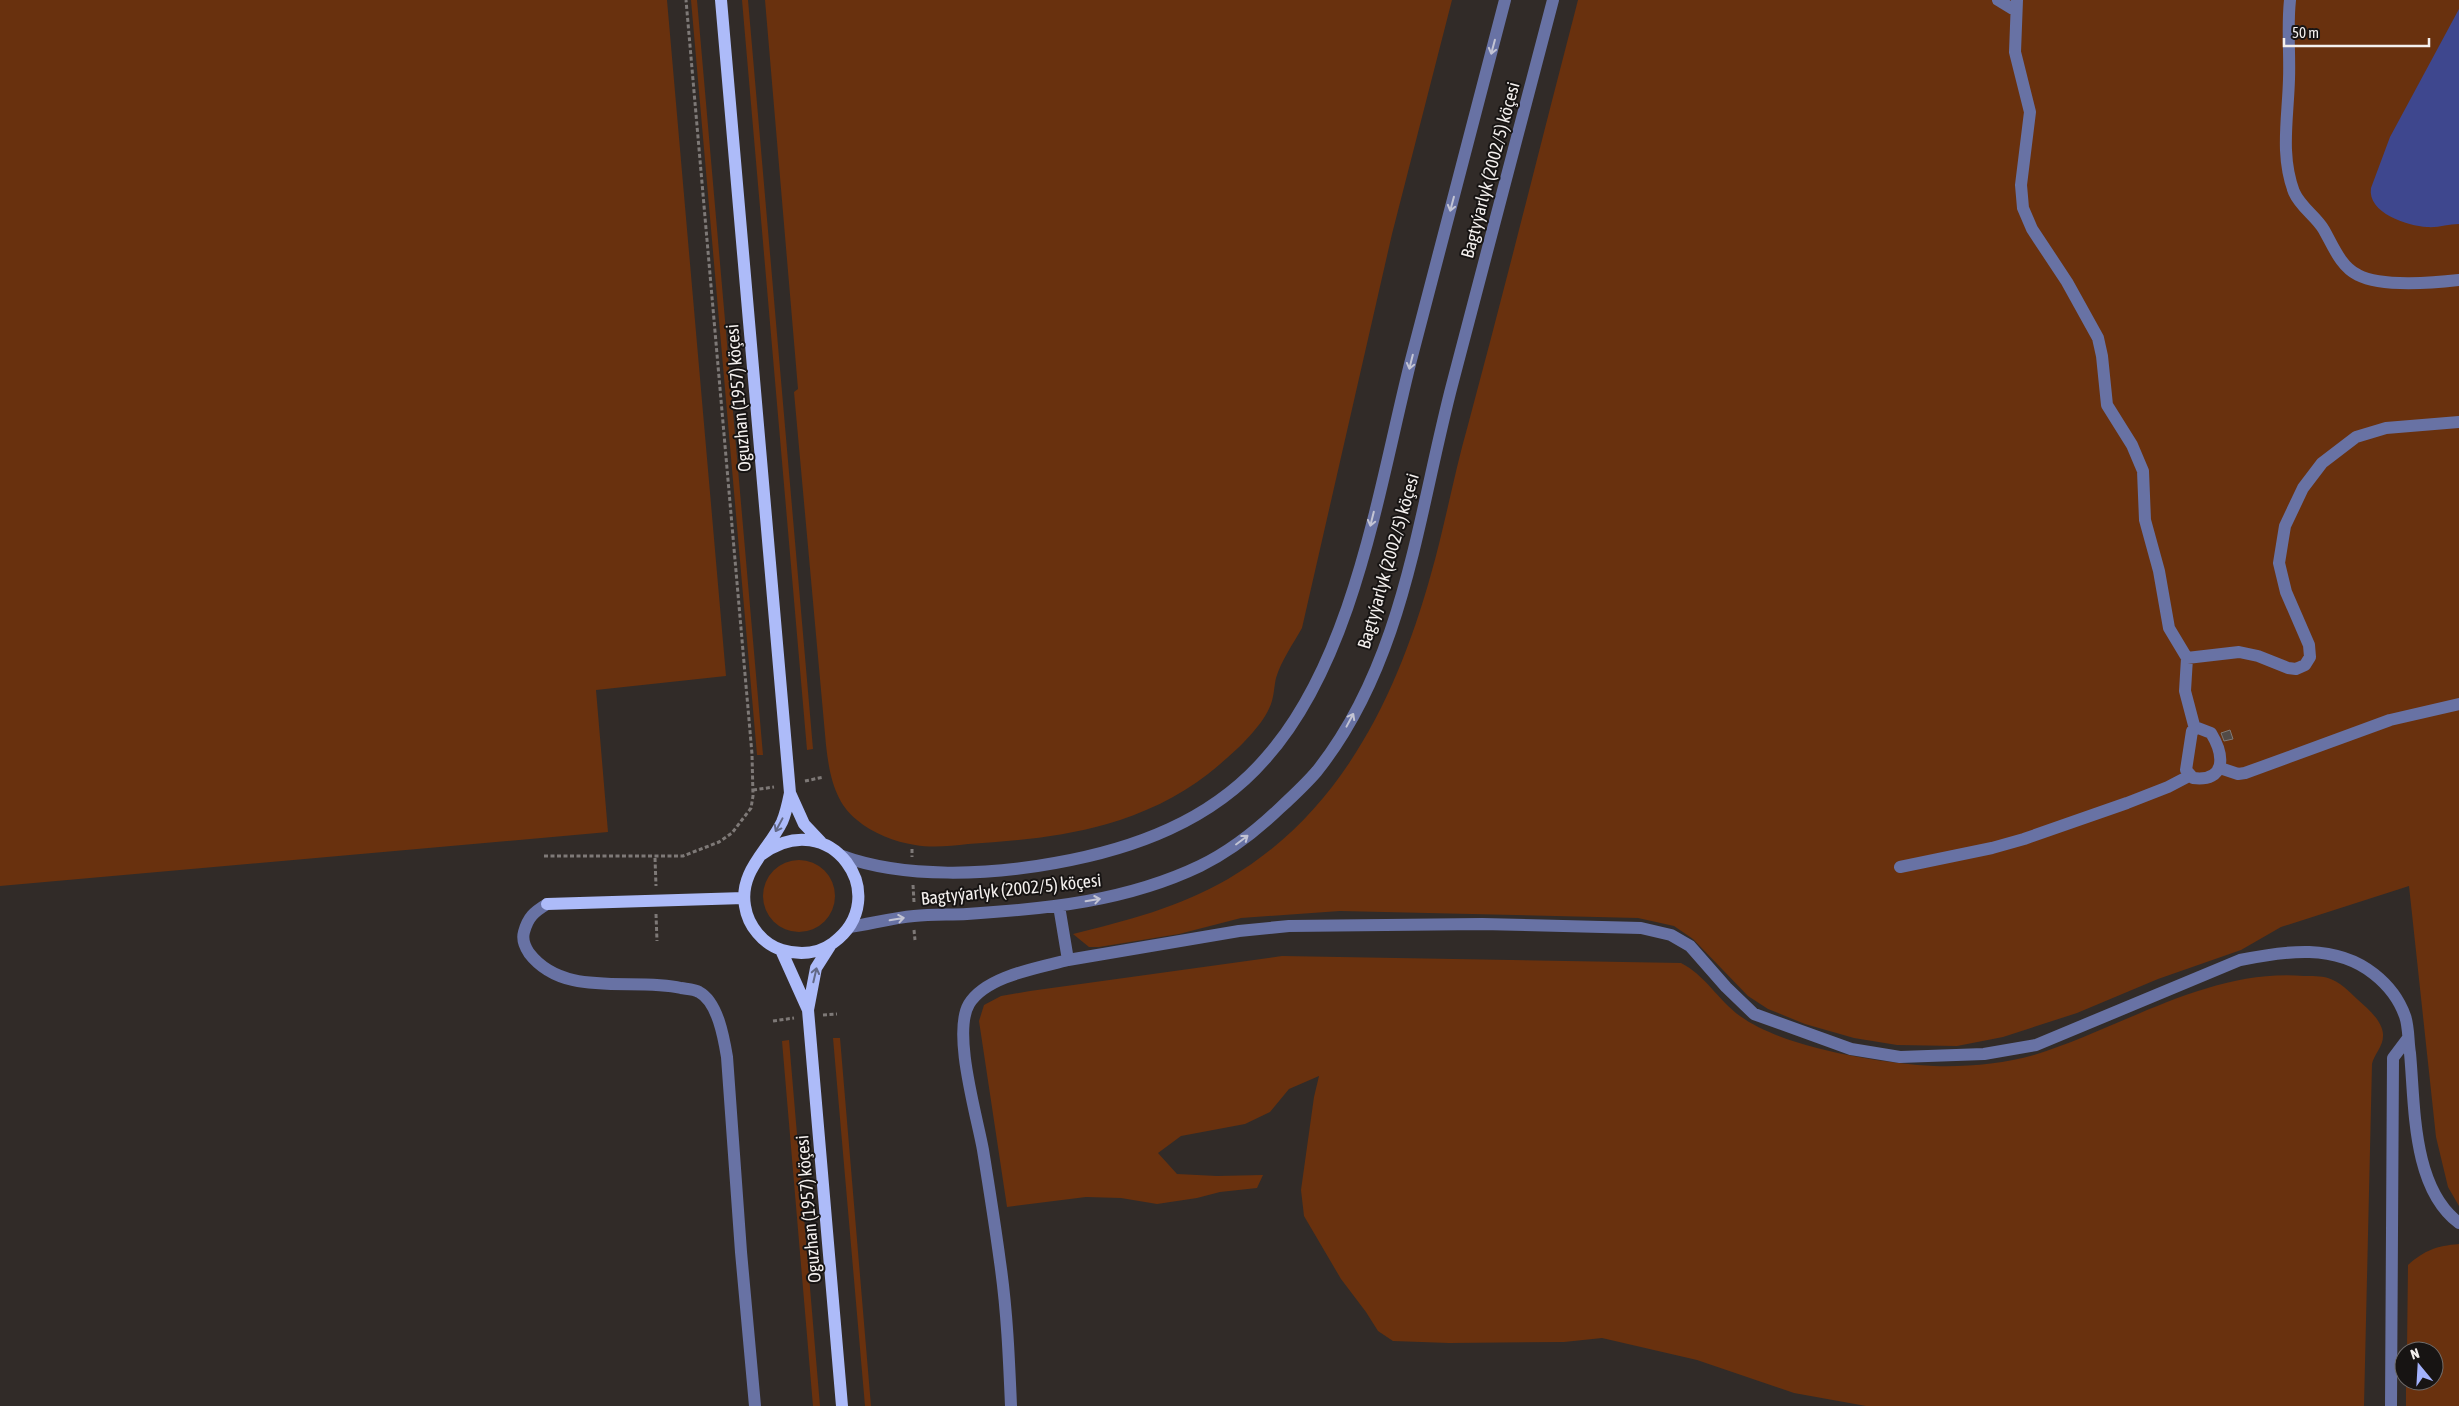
<svg xmlns="http://www.w3.org/2000/svg" width="2459" height="1406" viewBox="0 0 2459 1406" font-family="'Asap Condensed',sans-serif">
<style>
.green{fill:#69310e}
.water{fill:#3e478e}
.building{fill:#524b47;stroke:#807975}
.lines{fill:none;stroke-linecap:round;stroke-linejoin:round}
.path{stroke:#7e7977;stroke-width:3;stroke-dasharray:4 2.5;stroke-linecap:butt}
.minor{stroke:#6872a4;stroke-width:12}
.major{stroke:#adbbf9;stroke-width:12}
.oneway{stroke:#c3c4d4}
.oneway2{stroke:#626886}
.labels{text-anchor:middle;dominant-baseline:central;stroke-width:4;stroke-linejoin:round;paint-order:stroke}
.street-label{font-size:18px;fill:#f4f0ee;stroke:#171413}
</style>
<rect width="100%" height="100%" fill="#312b28"/>
<path class="green" d="M0,0h667l59,676 -130,14 12,142 -608,54z
M691,0h6l66,755h-6z
M742,0h6l65,749 -6,1z
M765,0h687l-60,234 -90,394c-9,16 -21,33 -26,50 -2,9 -2,18 -5,26 -9,25 -43,54 -63,70 -29,23 -66,40 -101,50 -45,13 -92,17 -139,20 -17,2 -36,4 -53,1 -20,-3 -43,-12 -58,-25 -23,-18 -28,-48 -31,-75l-32,-353 4,-3z
M1578,0h881v1206l-11,-19 -12,-50 -27,-251 -128,41 -40,23 -83,29 -81,34 -74,24 -46,9 -60,-1 -43,-7 -49,-14 -37,-15 -20,-13 -55,-57 -19,-13 -36,-8 -298,-7 -99,7 -62,16 -80,13h-10l-16,-13c53,-13 107,-27 155,-55 113,-66 169,-183 203,-305 14,-49 23,-100 37,-149 38,-141 73,-283 110,-425z
M763 896a36 36 0 1 1 72 0a36 36 0 1 1-72 0Z
M1282,956l399,7c24,12 37,37 59,53 44,32 140,47 194,50 33,1 69,-2 100,-11 88,-27 175,-87 270,-79 7,0 17,0 24,2 12,4 21,13 29,21 10,9 25,21 26,35 1,12 -9,20 -11,30l-8,342h-498l-72,-13 -97,-33 -95,-22 -38,4 -115,1 -56,-2 -15,-10 -12,-19 -25,-33 -37,-63 -3,-26 13,-93 5,-21 -30,13 -19,23 -25,12 -64,12 -23,17 19,21 40,2 46,-1 -6,13 -37,4 -23,6 -40,6 -36,-6 -35,-1 -79,10 -28,-186 5,-16 17,-9 29,-5z
M833,1038h7l31,368h-6z
M789,1040l31,366h-7l-31,-365z
M2459,1244v162h-53v-25h28v-30h-27l1,-86c17,-15 28,-19 51,-21z"/>
<path class="water" d="M2459,9v215c-11,0 -21,4 -32,3 -19,-1 -60,-14 -56,-39l19,-51z"/>
<path class="building" d="M2230,730l3,9 -9,2 -3,-8z"/>
<g class="lines">
<path class="path" d="M805,781l19,-4
M753,790l21,-3
M912,849v8
M544,856h139l36,-14 13,-9 19,-25 2,-12 -1,-42 -66,-754
M655,858l1,28
M913,885l1,17
M656,914l1,27
M914,930l1,10
M823,1015l14,-1
M773,1021l21,-3"/>
<path class="minor" d="M1998,0l18,11
M2017,0l-2,52 15,60 -9,73 2,23 9,21 35,53 31,56 4,18 5,49 25,40 11,26 2,49 14,51 10,57 18,30 52,-6 19,4 30,12 8,1 9,-4 5,-8 -1,-12 -23,-53 -7,-29 6,-37 18,-38 19,-25 34,-26 30,-9 73,-6
M2290,0c-3,27 0,53 -1,79 -1,39 -9,76 5,113 7,16 22,24 30,38 9,16 17,37 34,45 23,12 75,8 101,5
M2187,658l-2,33 10,38
M2198,728l13,5c14,23 15,49 -18,45l-7,-8 6,-39z
M2220,768l18,6 7,-1 145,-53 69,-16
M842,856c63,23 148,19 213,7 79,-14 156,-42 210,-104 89,-99 114,-272 146,-399 31,-120 63,-240 94,-360
M1900,867l92,-19 32,-9 103,-36 41,-16 21,-11
M547,904c-13,8 -19,13 -23,28 -2,7 1,15 5,21 35,46 103,24 152,35 5,1 13,1 18,4 19,10 25,47 28,65l14,195 14,154
M849,927c21,-3 43,-9 65,-11 18,-2 36,-1 53,-2 80,-5 160,-13 233,-48 29,-14 56,-35 80,-58 13,-12 26,-24 37,-37 87,-109 101,-256 135,-386 34,-128 67,-257 101,-385
M1068,960l171,-29 50,-5 193,-2 159,4 30,7 19,11 36,41 28,27 97,35 49,8 84,-3 52,-9 204,-85c45,-9 95,-17 134,14 14,11 25,25 31,42 4,11 3,26 5,37 5,54 2,135 49,170
M1011,1406c-2,-48 -4,-96 -11,-144 -5,-37 -11,-75 -17,-112 -6,-34 -31,-117 -14,-146 17,-28 69,-36 99,-44l-9,-54
M2391,1406l2,-348 15,-20"/>
<path class="major" d="M721,0l69,793 14,31 17,18
M761,855c69,-52 135,42 72,88 -15,11 -34,12 -51,7 -19,-6 -34,-24 -37,-44 -6,-35 23,-55 37,-84 4,-9 6,-19 8,-29
M547,904l197,-6
M781,950l27,60 8,-42 14,-22
M808,1010l34,396"/>
</g>
<defs><path id="oneway-shaft" d="M-6 0H5M1.5-3L5.5 0L1.5 3" fill="none" stroke-width="1.6" stroke-linecap="round" stroke-linejoin="round" transform="scale(1.25)"/></defs>
<g class="oneway">
<use href="#oneway-shaft" transform="translate(1493 47) rotate(105)"/>
<use href="#oneway-shaft" transform="translate(1452 204) rotate(105)"/>
<use href="#oneway-shaft" transform="translate(1411 362) rotate(104)"/>
<use href="#oneway-shaft" transform="translate(1372 519) rotate(104)"/>
<use href="#oneway-shaft" transform="translate(1350 720) rotate(-62)"/>
<use href="#oneway-shaft" transform="translate(1242 840) rotate(-37)"/>
<use href="#oneway-shaft" transform="translate(1093 900) rotate(-9)"/>
<use href="#oneway-shaft" transform="translate(897 919) rotate(-10)"/>
</g>
<g class="oneway2">
<use href="#oneway-shaft" transform="translate(779 825) rotate(118)"/>
<use href="#oneway-shaft" transform="translate(815 975) rotate(-77)"/>
</g>
<g class="labels">
<g class="street-label">
<text transform="translate(1490 170) rotate(-75)">Bagtyýarlyk (2002/5) köçesi</text>
<text transform="translate(738 398) rotate(-95)">Oguzhan (1957) köçesi</text>
<text transform="translate(1388 561) rotate(-74)">Bagtyýarlyk (2002/5) köçesi</text>
<text transform="translate(1011 889) rotate(-6)">Bagtyýarlyk (2002/5) köçesi</text>
<text transform="translate(808 1209) rotate(-95)">Oguzhan (1957) köçesi</text>
</g>
</g>
<g transform="translate(2419 1366) rotate(342)"><circle r="24" fill="#171413" stroke="#6f6c6b"/>
<path d="M0-4L9 19L0 12L-9 19Z" fill="#a3b2fd"/>
<text y="-8" font-size="14" font-weight="bold" text-anchor="middle" fill="#f4f0ee">N</text>
</g>
<path d="M2284 38v8h145v-8" fill="none" stroke="#f4f0ee" stroke-width="2.5"/>
<text x="2292" y="38" font-size="15" fill="#f4f0ee" stroke="#171413" stroke-width="4" paint-order="stroke">50 m</text>
</svg>
